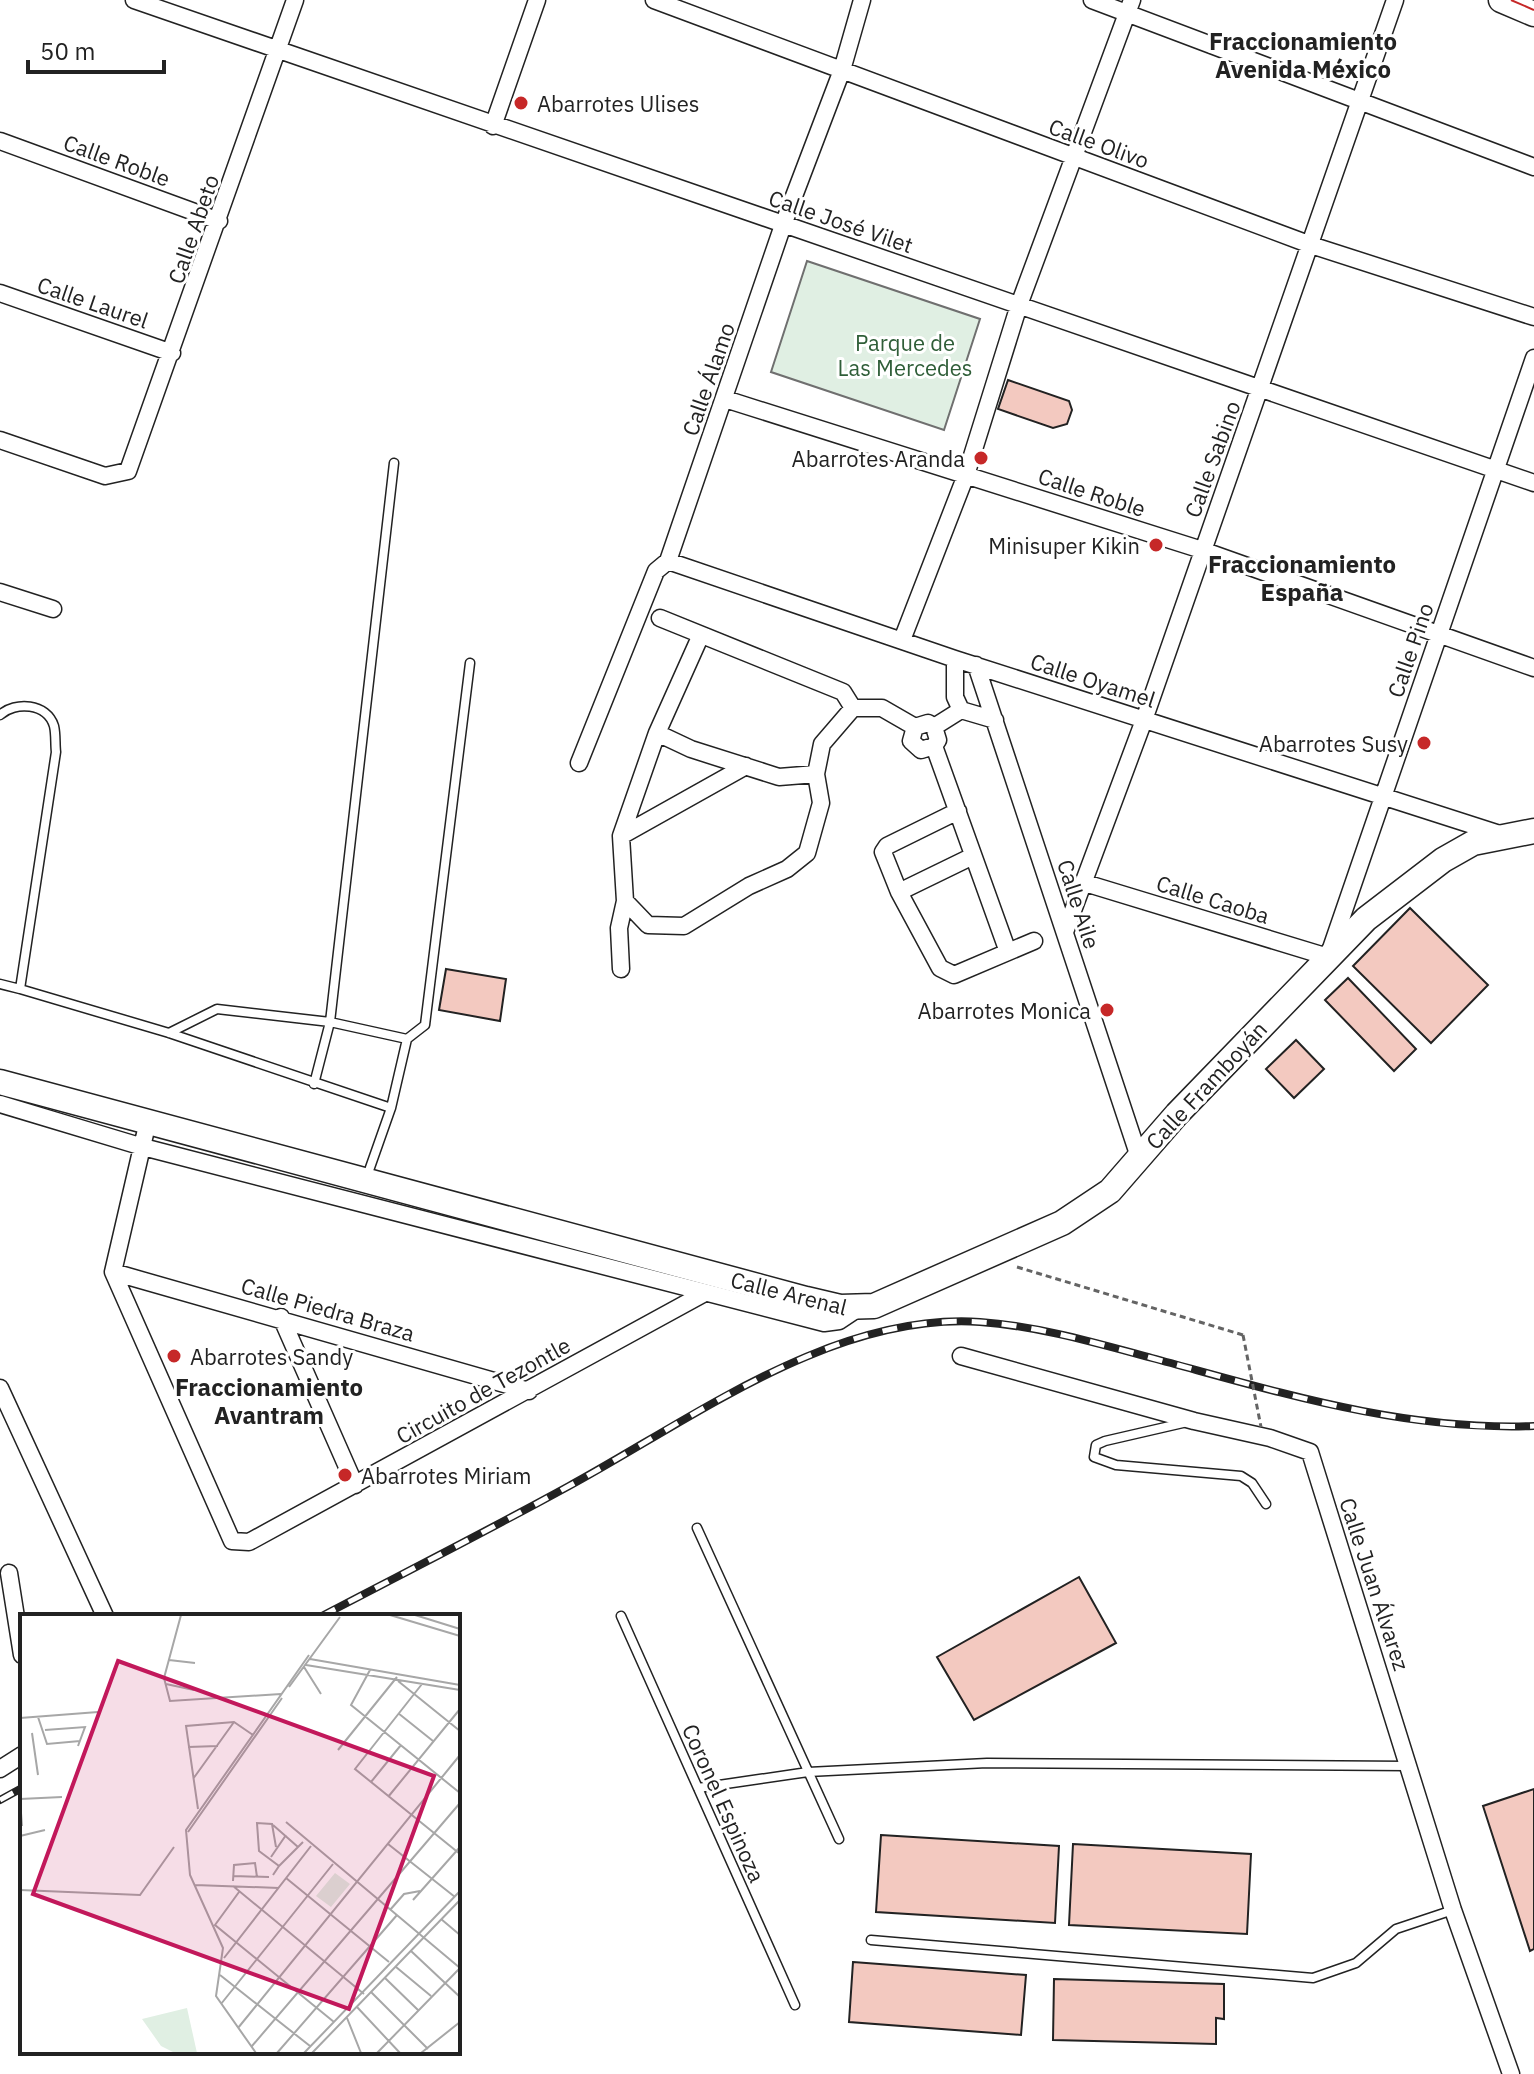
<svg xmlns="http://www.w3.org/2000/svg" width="1534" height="2074" viewBox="0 0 1534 2074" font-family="'IBM Plex Sans',sans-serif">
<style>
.green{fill:#e0efe3;stroke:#6f6f6f;stroke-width:2}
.building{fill:#f3c9c0;stroke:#222;stroke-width:2}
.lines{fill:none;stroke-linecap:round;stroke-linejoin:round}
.lane-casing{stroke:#222;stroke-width:11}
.street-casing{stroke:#222;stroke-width:19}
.secondary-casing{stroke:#222;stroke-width:27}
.path{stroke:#646464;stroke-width:3;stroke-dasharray:6 4;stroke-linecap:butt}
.lane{stroke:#fff;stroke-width:8}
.street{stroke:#fff;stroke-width:16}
.secondary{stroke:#fff;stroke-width:24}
.rail-casing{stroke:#222;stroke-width:8}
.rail{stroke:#fff;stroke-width:5;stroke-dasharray:15;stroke-linecap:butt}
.path-bridge{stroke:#646464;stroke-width:3;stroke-dasharray:6 4;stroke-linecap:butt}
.power{stroke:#c62828;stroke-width:2;stroke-dasharray:28 6 4 6;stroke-linecap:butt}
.poi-dot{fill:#c62828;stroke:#fff;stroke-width:3}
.labels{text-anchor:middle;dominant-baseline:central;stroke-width:6;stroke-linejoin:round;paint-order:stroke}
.poi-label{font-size:22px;fill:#222;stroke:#fff;text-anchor:end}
.street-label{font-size:22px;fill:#222;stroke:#fff}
.park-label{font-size:22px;fill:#2f5e38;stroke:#fff}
.neighbourhood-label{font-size:24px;font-weight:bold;fill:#222;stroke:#fff}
.inset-road{fill:none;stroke:#a7a7a7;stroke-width:2}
.view{fill:#c2185b;fill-opacity:0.15;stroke:#c2185b;stroke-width:4}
.inset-edge{fill:none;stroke:#222;stroke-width:4}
</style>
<rect width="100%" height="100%" fill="#fff"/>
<path class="green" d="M807,261l173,58 -36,111 -173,-58z"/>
<path class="building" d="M1008,380l61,21 3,9 -5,14 -14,4 -55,-19z
M1410,908l78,77 -57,58 -78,-77z
M446,969l60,10 -6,42 -61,-11z
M1348,978l68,71 -22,22 -69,-71z
M1296,1040l28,29 -30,29 -28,-29z
M1079,1577l37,66 -142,77 -37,-63z
M1534,1789v160l-4,2 -47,-145z
M881,1835l178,11 -4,77 -179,-11z
M1073,1844l178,10 -4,80 -178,-9z
M853,1962l173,13 -5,60 -172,-13z
M1054,1979l170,5v35l-8,-1v26l-163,-4z"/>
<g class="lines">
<g class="lane-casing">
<path id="lane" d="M394,463l-64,559 77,17
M0,715c15,-14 47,-12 54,11 2,8 1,18 2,26l-36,237 -20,-5
M20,989l149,44 222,75 -25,71
M169,1033l48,-24 113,13 -16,62
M391,1108l16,-69 18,-14 45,-362
M1183,1423l-78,18 -9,4 -2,12 22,8 125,11 11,7 14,21
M697,1528l142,311
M621,1616l174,389
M698,1788l110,-16 179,-9 421,3
M871,1940l442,38 43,-15 40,-34 57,-19"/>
</g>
<g class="street-casing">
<path id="street" d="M134,0l1400,483
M654,0l657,245 223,72
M1092,0l442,167
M493,126l44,-126
M0,141l219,80
M0,293l172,60
M725,399l477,151 332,118
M0,440l105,36 23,-5 167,-471
M668,561l287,98 548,176
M0,592l53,17
M660,618l183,74 10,16
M902,640l64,-165 53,-170 113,-305
M955,659v38l6,13 34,10
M976,665l163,492
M934,727l4,13 -4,6 -13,4 -10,-9 4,-14 13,-4 6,4 27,-17
M657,733l34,16 88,28 37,-3
M934,746l74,206
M579,763l77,-192 12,-10 115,-336 59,-155 20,-70
M746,766l-125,70 4,65 23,24 36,1 65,-40 38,-17 20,-16 14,-50 -5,-29 6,-30 31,-36h29l33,19
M958,811l-71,35 -4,6 16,40 41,76 14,7 80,-34
M621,836l36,-103 43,-96
M1085,883l243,74 206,-599
M899,892l74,-36
M1065,932l79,-212 251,-720
M621,969l-2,-41 6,-27
M0,1104l143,43 681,176 15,-2 18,-12
M148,1121l-35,151 119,269 17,1 454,-248
M113,1272l416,119
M281,1317l74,168
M961,1356l233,65 76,17 40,14 143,458 58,164
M0,1388l105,228
M9,1573l13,82
M0,1769l22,-14"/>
</g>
<g class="secondary-casing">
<path id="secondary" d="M1501,0l33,14
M0,1082l806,217 34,8 34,-1 188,-83 48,-32 67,-77 189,-195 77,-59 30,-17 61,-12"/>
</g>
<path class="path" d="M1017,1267l226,68"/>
<use href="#lane" class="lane"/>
<use href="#street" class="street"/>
<use href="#secondary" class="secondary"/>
<g class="rail-casing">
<path id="rail" d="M322,1616c82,-43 165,-85 247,-130 123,-67 265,-174 411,-164 58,4 116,21 172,36 127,34 249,73 382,68
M0,1800l22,-12"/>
</g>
<use href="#rail" class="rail"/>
<path class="path-bridge" d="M1243,1335l18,92"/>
<path class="power" d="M1511,0l23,10"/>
</g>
<g class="poi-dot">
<circle cx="521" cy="103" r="8"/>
<circle cx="981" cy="458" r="8"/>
<circle cx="1156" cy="545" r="8"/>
<circle cx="1424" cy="743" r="8"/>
<circle cx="1107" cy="1010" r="8"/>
<circle cx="174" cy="1356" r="8"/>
<circle cx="345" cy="1475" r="8"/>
</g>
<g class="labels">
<g class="poi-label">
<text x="537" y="103" text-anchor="start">Abarrotes Ulises</text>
<text x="965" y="458">Abarrotes Aranda</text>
<text x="1140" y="545">Minisuper Kikin</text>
<text x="1408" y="743">Abarrotes Susy</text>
<text x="1091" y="1010">Abarrotes Monica</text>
<text x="190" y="1356" text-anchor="start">Abarrotes Sandy</text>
<text x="361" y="1475" text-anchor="start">Abarrotes Miriam</text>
</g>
<g class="street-label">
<text transform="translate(1099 143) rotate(20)">Calle Olivo</text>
<text transform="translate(117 160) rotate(20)">Calle Roble</text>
<text transform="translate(841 221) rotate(19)">Calle José Vilet</text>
<text transform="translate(193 229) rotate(-71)">Calle Abeto</text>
<text transform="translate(93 302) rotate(19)">Calle Laurel</text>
<text transform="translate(708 379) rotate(-71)">Calle Álamo</text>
<text transform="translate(1212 459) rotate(-70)">Calle Sabino</text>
<text transform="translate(1092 492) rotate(18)">Calle Roble</text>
<text transform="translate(1410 650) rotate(-71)">Calle Pino</text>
<text transform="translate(1093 680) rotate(18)">Calle Oyamel</text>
<text transform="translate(1213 899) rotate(17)">Calle Caoba</text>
<text transform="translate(1079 904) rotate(72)">Calle Aile</text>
<text transform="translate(1206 1085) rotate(-47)">Calle Framboyán</text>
<text transform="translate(789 1293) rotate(14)">Calle Arenal</text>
<text transform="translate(328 1309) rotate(16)">Calle Piedra Braza</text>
<text transform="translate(483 1390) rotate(-29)">Circuito de Tezontle</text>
<text transform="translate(1375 1584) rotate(72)">Calle Juan Álvarez</text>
<text transform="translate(724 1803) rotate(66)">Coronel Espinoza</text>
</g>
<g class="park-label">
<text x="905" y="342">Parque de<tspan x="905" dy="25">Las Mercedes</tspan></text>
</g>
<g class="neighbourhood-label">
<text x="1303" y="41">Fraccionamiento<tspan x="1303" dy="28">Avenida México</tspan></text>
<text x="1302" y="564">Fraccionamiento<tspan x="1302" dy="28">España</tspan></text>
<text x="269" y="1387">Fraccionamiento<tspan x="269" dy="28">Avantram</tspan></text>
</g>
</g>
<g transform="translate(20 1614)">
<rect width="440" height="440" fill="#fff"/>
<path d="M315,259l15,11 -19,23 -15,-11zM167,394l10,45h-22l-14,-7 -19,-27z" fill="#e0efe3"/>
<path class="inset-road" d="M161,1l-17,63 6,23 111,-7M370,1l70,21M395,1l45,14M290,45l150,26M149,46l26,3M286,51l154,25M284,53l17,27M350,56l-19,35 109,88M378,67l62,50M146,70l28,6M402,70l-67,85 105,85M269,73l51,-70M378,99l35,28M18,103l9,27 33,-3M0,104l78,-6M25,116l40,-3 -7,19M12,119l6,42M168,133l30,-1M318,136l59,-73M173,165l41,-57M351,168l30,-37M368,183l72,-88M0,185l42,-2M0,186l2,26M178,195l-12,-83 48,-4 19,13M266,208l174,146M253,211l25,22M168,218l94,-134M0,222l25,-6M368,230l67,53M251,243l15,-22M259,252l24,-24M253,261l6,-9 -20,-15 -2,-28 15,1 4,23M213,262l36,1M266,264l103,84M213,267l1,-16 21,-2 2,14M175,271l84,3M213,272l131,108M0,276l120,5 34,-48M219,278l-24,33 119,97M393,286l47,-53M370,296l14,-16 16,-3M421,305l19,16M391,337l49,46M204,344l87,-112M376,353l35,29M200,361l90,71M365,364l33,32M351,378l57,57M201,390l112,-140M337,393l43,46M327,404l14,35M218,414l222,-273M232,432l208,-243M236,439l-40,-57 7,-48 -33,-73 -4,-45 123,-175M257,439l120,-138M284,439l156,-162M292,439l148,-153M357,439l83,-85M401,439l39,-31"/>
<path class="view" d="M98,47l316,115 -85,233 -316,-115z"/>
<rect width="440" height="440" class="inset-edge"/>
</g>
<path d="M28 60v12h136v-12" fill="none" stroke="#222222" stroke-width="4"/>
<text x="40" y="60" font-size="24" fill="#222222" stroke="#ffffff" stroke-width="6" paint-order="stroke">50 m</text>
</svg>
